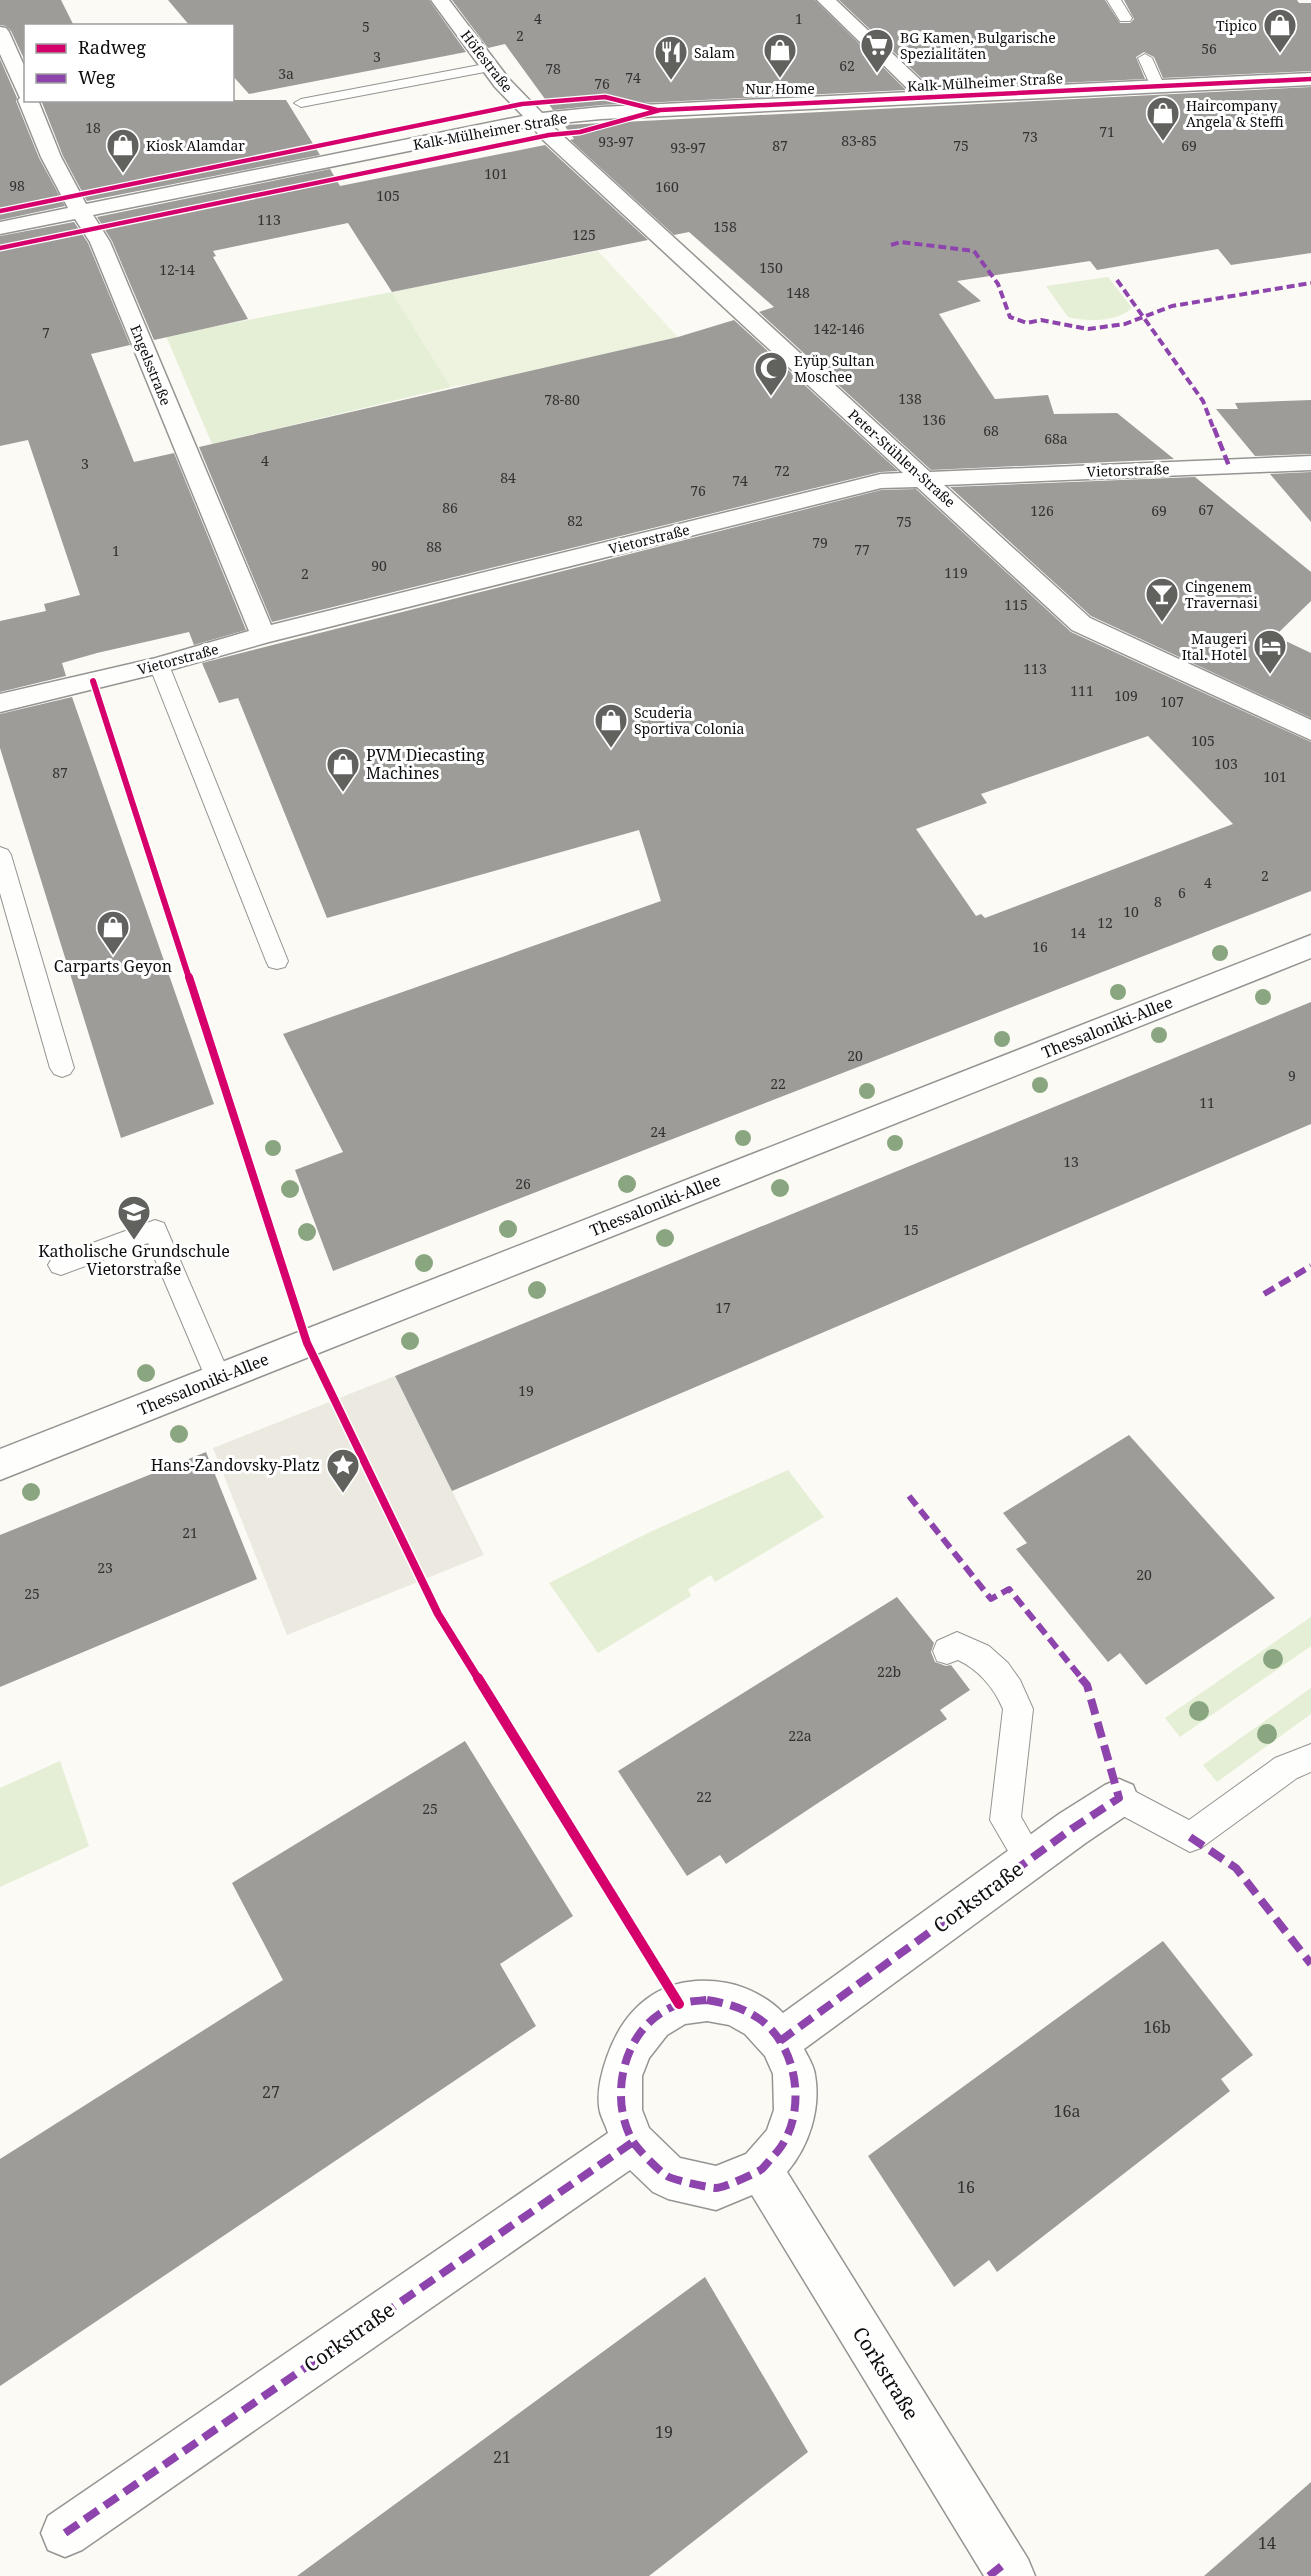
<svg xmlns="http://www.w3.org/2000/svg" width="1311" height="2576" viewBox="0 0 1311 2576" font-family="'Noto Serif',serif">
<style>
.green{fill:#e4efd5}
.pitch{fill:#edf3df}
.plaza{fill:#ebe9e0}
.building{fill:#9e9c99;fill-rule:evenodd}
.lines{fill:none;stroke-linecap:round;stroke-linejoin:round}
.lane-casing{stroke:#959492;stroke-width:2}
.street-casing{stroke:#959492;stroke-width:3}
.lane{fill:#fefefd;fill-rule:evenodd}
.street{fill:#fefefd;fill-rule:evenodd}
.quiet-far3{stroke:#8e44ad;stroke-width:4;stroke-dasharray:8 4;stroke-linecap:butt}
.quiet-far2{stroke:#8e44ad;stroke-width:4.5;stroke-dasharray:10 4.5;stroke-linecap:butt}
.quiet-far1{stroke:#8e44ad;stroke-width:6;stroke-dasharray:12 6;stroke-linecap:butt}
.quiet{stroke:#8e44ad;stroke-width:8;stroke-dasharray:16 8;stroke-linecap:butt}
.cycleway-far3-casing{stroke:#fff;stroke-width:7}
.cycleway-far2-casing{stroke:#fff;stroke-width:9}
.cycleway-far1-casing{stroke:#fff;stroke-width:11}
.cycleway-casing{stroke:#fff;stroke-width:14}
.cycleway-far3{stroke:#d6006c;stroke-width:4.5}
.cycleway-far2{stroke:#d6006c;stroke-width:6}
.cycleway-far1{stroke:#d6006c;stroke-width:8}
.cycleway{stroke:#d6006c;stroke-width:10}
.tree{fill:#8aa681}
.labels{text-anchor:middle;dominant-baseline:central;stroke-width:6;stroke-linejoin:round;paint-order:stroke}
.number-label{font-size:14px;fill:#323231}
.far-poi-label{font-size:14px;fill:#0e0e0e;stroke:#fff;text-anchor:start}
.far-street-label{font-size:14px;fill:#0e0e0e;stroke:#fff}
.poi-label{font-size:16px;fill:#0e0e0e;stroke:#fff}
.street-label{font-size:16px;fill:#0e0e0e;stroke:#fff}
.near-number-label{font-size:16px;fill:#323231}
.near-street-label{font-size:20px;fill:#0e0e0e;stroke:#fff}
</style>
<rect width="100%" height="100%" fill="#fbfaf4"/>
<path class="green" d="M1108,277l24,31c-15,14 -45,14 -64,9l-22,-31z
M392,292l59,95 -239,57 -46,-108z
M788,1470l36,47 -109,65 -4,-7 -23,14 3,7 -93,57 -49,-70 101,-51z
M1311,1617v29l-131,91 -15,-19z
M1311,1688v26l-94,68 -14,-17z
M60,1761l29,85 -89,41v-99z"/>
<path class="pitch" d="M598,251l80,86 -172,41 -55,9 -59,-95z"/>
<path class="plaza" d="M395,1376l89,179 -197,80 -74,-187z"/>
<path class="building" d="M0,0h61l13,26h-48v37l-15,-32 -5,-5 -6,-1z
M168,0h261l37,52 -217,42 -17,-19v-49h-42z
M452,0h363l91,90 -305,15 -48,5 -48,-66 -17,4z
M839,0h266l15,23h10l4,-4 -10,-19h173l2,3h12v68l-148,7 -9,-21 -10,-5 -8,5 9,22 -212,10z
M0,59l17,39 -1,3 23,57 26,48 -65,14z
M1311,87v166l-80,12 -13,-16 -121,21 -7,-9 -133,20 24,20 -42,13 56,85 53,-4 6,19 63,-1 57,46 -243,11 -172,-158 15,-5 -85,-75 -15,3 -104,-95 4,-1 -10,-14z
M41,100h245l34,55 -233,46 -24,-45z
M545,145l103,95 -256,52 -44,-69 -135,28 3,5 -3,1 35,62 -94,21 -42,-99 -15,-24 233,-48 10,17z
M74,222l14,21 42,102 -39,9 43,108 40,-9 72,177 -52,15 -5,-13 -92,21 -35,10 4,13 -66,16v-71l46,-10 -2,-7 36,-9 -52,-155 -28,6v-210z
M734,320l164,151 -18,1 -608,150 -73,-175 479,-110z
M1311,400v54l-56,2 -39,-47h22l-3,-6z
M1311,472v50l-41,-48z
M1195,477l116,95v29l-36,35 36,17v65l-220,-102 -141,-129z
M916,489l155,143 240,110v149l-978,380 -38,-101 48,-18 -60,-118 378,-133 -22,-71 -312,88 -89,-220 -19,5 -17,-40 679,-173zM1148,736l85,88 -248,94 -4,-4 -5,2 -60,-87 71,-26 -6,-9z
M72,697l142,407 -93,34 -121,-390v-34z
M1311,1002v122l-859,367 -57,-115z
M1129,1435l146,163 -129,87 -26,-32 -12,9 -92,-113 11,-6 -24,-30z
M206,1452l51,127 -257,108v-152z
M897,1597l37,46 -3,9 4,10 11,4 5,-1 19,25 -30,20 7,9 -129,84 -92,61 -6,-9 -33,21 -69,-105z
M465,1741l108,175 -73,48 36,62 -536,360v-227l283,-179 -51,-97z
M1163,1941l90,114 -32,24 9,12 -104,81 -129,100 -8,-12 -35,27 -86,-131z
M705,2277l103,175 -159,124h-352z
M1311,2482v94h-107z"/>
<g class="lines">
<g class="lane-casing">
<path id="lane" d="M1107,0h14l11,18 -2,3h-10z
M1145,54l7,4 13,29 -2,3 -5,1 -7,-4 -13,-29z
M490,63l7,4 -2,3 -194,37 -7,-4 7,-4z
M159,659l7,1 3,5 119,296 -3,6 -8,2 -8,-2 -3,-6 -117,-296 3,-5z
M0,847l8,3 3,5 63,213 -4,6 -8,3 -8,-3 -4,-6 -50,-175z
M155,1220l9,3 3,7 64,148 -4,8 -9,3 -9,-3 -61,-143 -87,32 -9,-3 -4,-7 4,-7z
M957,1632l32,14 19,17 12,17 13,29 -12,108 24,42 -4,11 -11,4 -11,-4 -29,-50 13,-111c-9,-21 -24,-39 -45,-49l-11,4 -10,-3 -4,-10 4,-10z
M1311,1744v28l-14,6 -96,70 -11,4 -82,-44 -4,-10 4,-10 11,-5 70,37 86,-62z"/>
</g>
<g class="street-casing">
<path id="street" d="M431,0h18l60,79 33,34 59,-6 310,-15 -94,-92h19l96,91 379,-18v12l-710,34 -51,5 380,348 381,-16v14l-367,15 146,133 221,102v20l-239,-110 -155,-143 -36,1 -612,154 -110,31 -159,39v-18l156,-36 93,-27 -159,-389 -15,-23 -75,15v-12l68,-14 -27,-51 -23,-57 2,-2 -20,-44v-27l6,1 3,4 17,38v30h12l23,57 25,47 437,-88 -28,-29zM532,126l10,13 361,334 -22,1 -610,151 -161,-383 -17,-27z
M1311,935v23l-1311,522v-31z
M1119,1779l14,6 5,13 -5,13 -46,31 -283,207c4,8 10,17 11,26 6,34 -6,71 -28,97l241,387 7,17h-51l-232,-381 -36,15 -48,-11 -15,-7 -23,-22 -548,380 -17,7 -17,-7 -7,-17 7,-17 560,-383c-2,-7 -6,-14 -8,-21 -4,-18 1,-38 7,-55 19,-55 61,-85 120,-74 20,4 42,15 56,30l276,-199 46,-29zM707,2021l22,4 16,9 20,22 8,18 1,36 -7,20 -21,24 -30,12 -36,-8 -31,-30 -7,-18v-34l7,-18 18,-23 18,-11z"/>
</g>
<use href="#lane" class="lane"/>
<use href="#street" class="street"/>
<path class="quiet-far3" d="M891,245l10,-3 73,9 24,33 12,33 17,6 14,-3 47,9 37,-5 47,-18 139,-23
M1117,280l86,121 11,29"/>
<path class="quiet-far2" d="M1214,428l15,38"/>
<path class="quiet-far1" d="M1264,1294l47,-28
M909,1496l82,103 18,-10 74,91"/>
<path class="quiet" d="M1190,1837l46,31 75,96
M707,2000c19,3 34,7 51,18 41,27 50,97 19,134 -5,5 -10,12 -15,17 -5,4 -39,19 -46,19 -7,0 -43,-8 -49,-12 -8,-5 -30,-27 -35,-36 -25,-46 -7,-119 48,-136 8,-3 18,-3 27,-4z
M780,2041l293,-213 46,-30 -32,-113 -6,-7
M65,2533l568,-391
M989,2576l15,-12"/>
<g class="cycleway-far3-casing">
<path id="cycleway-far3" d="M0,211l522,-107 83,-7 52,13
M0,248l549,-113 31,-3 80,-22 651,-31"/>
</g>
<g class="cycleway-far2-casing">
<path id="cycleway-far2" d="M93,681l96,297"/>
</g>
<g class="cycleway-far1-casing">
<path id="cycleway-far1" d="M189,977l118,366 131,271 41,66"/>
</g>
<g class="cycleway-casing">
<path id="cycleway" d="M478,1678l201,326"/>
</g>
<use href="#cycleway-far3" class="cycleway-far3"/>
<use href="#cycleway-far2" class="cycleway-far2"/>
<use href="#cycleway-far1" class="cycleway-far1"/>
<use href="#cycleway" class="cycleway"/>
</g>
<g class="tree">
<circle cx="1220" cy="953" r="8"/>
<circle cx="1118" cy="992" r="8"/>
<circle cx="1263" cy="997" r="8"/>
<circle cx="1159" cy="1035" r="8"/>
<circle cx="1002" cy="1039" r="8"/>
<circle cx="1040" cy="1085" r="8"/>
<circle cx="867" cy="1091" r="8"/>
<circle cx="743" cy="1138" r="8"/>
<circle cx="895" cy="1143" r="8"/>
<circle cx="273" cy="1148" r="8"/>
<circle cx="627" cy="1184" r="9"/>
<circle cx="780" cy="1188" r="9"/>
<circle cx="290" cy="1189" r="9"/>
<circle cx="508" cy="1229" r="9"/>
<circle cx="307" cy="1232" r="9"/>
<circle cx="665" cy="1238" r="9"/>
<circle cx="424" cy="1263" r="9"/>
<circle cx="537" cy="1290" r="9"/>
<circle cx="410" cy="1341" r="9"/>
<circle cx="146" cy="1373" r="9"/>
<circle cx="179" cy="1434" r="9"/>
<circle cx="31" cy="1492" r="9"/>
<circle cx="1273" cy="1659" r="10"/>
<circle cx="1199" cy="1711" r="10"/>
<circle cx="1267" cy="1734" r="10"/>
</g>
<defs>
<g id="shop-pin" transform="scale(1.725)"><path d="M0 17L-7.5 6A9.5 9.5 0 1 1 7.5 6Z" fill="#61615e" stroke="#fff"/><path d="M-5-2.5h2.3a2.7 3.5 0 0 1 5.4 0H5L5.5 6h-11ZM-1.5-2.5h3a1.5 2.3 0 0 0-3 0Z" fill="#fff"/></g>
<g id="supermarket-pin" transform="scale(1.725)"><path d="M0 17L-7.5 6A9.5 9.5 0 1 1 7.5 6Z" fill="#61615e" stroke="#fff"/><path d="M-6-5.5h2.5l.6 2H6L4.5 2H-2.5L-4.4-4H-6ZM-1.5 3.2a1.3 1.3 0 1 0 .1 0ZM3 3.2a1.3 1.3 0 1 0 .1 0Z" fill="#fff"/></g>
<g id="restaurant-pin" transform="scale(1.725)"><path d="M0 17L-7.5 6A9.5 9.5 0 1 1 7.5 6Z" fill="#61615e" stroke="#fff"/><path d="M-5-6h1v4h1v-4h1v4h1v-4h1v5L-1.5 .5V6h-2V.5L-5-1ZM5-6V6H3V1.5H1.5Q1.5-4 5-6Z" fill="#fff"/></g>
<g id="mosque-pin" transform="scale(1.725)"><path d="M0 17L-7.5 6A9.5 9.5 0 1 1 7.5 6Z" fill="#61615e" stroke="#fff"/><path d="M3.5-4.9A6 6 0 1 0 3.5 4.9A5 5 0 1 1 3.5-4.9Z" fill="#fff"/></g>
<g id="bar-pin" transform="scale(1.725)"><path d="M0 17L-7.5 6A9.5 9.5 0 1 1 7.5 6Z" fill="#61615e" stroke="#fff"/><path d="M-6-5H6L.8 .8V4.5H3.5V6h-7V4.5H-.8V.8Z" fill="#fff"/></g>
<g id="hotel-pin" transform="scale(1.725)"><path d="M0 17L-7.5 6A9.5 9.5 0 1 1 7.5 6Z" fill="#61615e" stroke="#fff"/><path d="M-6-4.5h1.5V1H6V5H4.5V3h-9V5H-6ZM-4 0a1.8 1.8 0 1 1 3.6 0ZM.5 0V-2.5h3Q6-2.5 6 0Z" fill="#fff"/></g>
<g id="school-pin" transform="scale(1.725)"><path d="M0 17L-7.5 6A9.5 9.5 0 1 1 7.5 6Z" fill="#61615e" stroke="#fff"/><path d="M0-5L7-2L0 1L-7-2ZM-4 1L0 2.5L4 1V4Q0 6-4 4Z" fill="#fff"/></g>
<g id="sight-pin" transform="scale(1.725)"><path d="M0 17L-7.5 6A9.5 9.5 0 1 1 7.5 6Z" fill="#61615e" stroke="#fff"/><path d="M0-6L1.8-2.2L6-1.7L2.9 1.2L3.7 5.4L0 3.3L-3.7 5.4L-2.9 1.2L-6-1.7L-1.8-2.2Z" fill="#fff"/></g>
</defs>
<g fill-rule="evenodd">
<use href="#shop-pin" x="1280" y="25"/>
<use href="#supermarket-pin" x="877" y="45"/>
<use href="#shop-pin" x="780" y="50"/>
<use href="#restaurant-pin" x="671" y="52"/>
<use href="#shop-pin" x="1163" y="113"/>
<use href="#shop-pin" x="123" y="145"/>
<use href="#mosque-pin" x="771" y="368"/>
<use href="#bar-pin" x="1162" y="594"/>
<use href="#hotel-pin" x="1270" y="646"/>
<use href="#shop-pin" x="611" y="720"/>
<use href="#shop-pin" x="343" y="764"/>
<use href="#shop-pin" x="113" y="927"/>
<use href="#school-pin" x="134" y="1212"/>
<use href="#sight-pin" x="343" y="1465"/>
</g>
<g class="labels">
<g class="number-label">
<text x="538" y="18">4</text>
<text x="799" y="18">1</text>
<text x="366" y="26">5</text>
<text x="520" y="35">2</text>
<text x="1209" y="48">56</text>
<text x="377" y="56">3</text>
<text x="847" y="65">62</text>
<text x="553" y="68">78</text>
<text x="286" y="73">3a</text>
<text x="633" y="77">74</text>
<text x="602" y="83">76</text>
<text x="93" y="127">18</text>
<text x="1107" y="131">71</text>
<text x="1030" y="136">73</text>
<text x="859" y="140">83-85</text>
<text x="616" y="141">93-97</text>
<text x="780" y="145">87</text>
<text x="961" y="145">75</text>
<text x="1189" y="145">69</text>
<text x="688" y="147">93-97</text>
<text x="496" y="173">101</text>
<text x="17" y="185">98</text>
<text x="667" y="186">160</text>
<text x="388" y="195">105</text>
<text x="269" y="219">113</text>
<text x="725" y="226">158</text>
<text x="584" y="234">125</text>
<text x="771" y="267">150</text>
<text x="177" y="269">12-14</text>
<text x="798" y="292">148</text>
<text x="839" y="328">142-146</text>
<text x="46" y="332">7</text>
<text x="910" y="398">138</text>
<text x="562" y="399">78-80</text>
<text x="934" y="419">136</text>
<text x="991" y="430">68</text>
<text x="1056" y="438">68a</text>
<text x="265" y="460">4</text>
<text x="85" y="463">3</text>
<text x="782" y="470">72</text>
<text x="508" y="477">84</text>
<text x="740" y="480">74</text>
<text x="698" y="490">76</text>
<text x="450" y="507">86</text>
<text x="1206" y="509">67</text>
<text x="1042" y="510">126</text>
<text x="1159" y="510">69</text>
<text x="575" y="520">82</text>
<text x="904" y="521">75</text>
<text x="820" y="542">79</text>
<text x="434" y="546">88</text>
<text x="862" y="549">77</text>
<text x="116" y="550">1</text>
<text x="379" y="565">90</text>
<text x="956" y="572">119</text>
<text x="305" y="573">2</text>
<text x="1016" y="604">115</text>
<text x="1035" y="668">113</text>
<text x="1082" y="690">111</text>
<text x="1126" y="695">109</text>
<text x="1172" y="701">107</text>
<text x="1203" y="740">105</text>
<text x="1226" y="763">103</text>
<text x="60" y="772">87</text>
<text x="1275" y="776">101</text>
<text x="1265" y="875">2</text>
<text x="1208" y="882">4</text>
<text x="1182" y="892">6</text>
<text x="1158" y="901">8</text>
<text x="1131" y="911">10</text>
<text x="1105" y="922">12</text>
<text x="1078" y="932">14</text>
<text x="1040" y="946">16</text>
<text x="855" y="1055">20</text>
<text x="1292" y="1075">9</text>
<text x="778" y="1083">22</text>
<text x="1207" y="1102">11</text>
<text x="658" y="1131">24</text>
<text x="1071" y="1161">13</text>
<text x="523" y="1183">26</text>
<text x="911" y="1229">15</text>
<text x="723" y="1307">17</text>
<text x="526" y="1390">19</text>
<text x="190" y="1532">21</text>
<text x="105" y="1567">23</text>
<text x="1144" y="1574">20</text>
<text x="32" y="1593">25</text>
<text x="889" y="1671">22b</text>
<text x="800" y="1735">22a</text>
<text x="704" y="1796">22</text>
<text x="430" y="1808">25</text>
</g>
<g class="far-poi-label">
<text x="1257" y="25" text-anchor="end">Tipico</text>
<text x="900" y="37">BG Kamen, Bulgarische<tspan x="900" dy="16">Spezialitäten</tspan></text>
<text x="694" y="52">Salam</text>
<text x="780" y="88" text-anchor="middle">Nur Home</text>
<text x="1186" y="105">Haircompany<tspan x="1186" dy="16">Angela &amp; Steffi</tspan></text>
<text x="146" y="145">Kiosk Alamdar</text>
<text x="794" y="360">Eyüp Sultan<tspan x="794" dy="16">Moschee</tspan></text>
<text x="1185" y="586">Cingenem<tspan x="1185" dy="16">Travernasi</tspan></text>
<text x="1247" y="638" text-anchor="end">Maugeri<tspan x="1247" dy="16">Ital. Hotel</tspan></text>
<text x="634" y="712">Scuderia<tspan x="634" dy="16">Sportiva Colonia</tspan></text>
</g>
<g class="far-street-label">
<text transform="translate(487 61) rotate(52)">Höfestraße</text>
<text transform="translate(985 82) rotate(-3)">Kalk-Mülheimer Straße</text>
<text transform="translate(490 131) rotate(-10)">Kalk-Mülheimer Straße</text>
<text transform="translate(151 365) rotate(68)">Engelsstraße</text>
<text transform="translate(902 458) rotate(42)">Peter-Stühlen-Straße</text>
<text transform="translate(1128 470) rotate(-2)">Vietorstraße</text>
<text transform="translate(649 539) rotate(-14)">Vietorstraße</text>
<text transform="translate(178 659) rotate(-15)">Vietorstraße</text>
</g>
<g class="poi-label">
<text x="366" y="755" text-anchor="start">PVM Diecasting<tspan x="366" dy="18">Machines</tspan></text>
<text x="113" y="966">Carparts Geyon</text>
<text x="134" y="1251">Katholische Grundschule<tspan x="134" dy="18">Vietorstraße</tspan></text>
<text x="320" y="1465" text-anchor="end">Hans-Zandovsky-Platz</text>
</g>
<g class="street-label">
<text transform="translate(1107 1027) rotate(-22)">Thessaloniki-Allee</text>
<text transform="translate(655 1205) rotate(-22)">Thessaloniki-Allee</text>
<text transform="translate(203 1384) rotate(-22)">Thessaloniki-Allee</text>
</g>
<g class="near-number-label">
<text x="1157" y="2027">16b</text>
<text x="271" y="2092">27</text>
<text x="1067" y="2111">16a</text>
<text x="966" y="2187">16</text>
<text x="664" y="2432">19</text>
<text x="502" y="2457">21</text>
<text x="1267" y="2543">14</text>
</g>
<g class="near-street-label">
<text transform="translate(978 1897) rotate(-36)">Corkstraße</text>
<text transform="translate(349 2337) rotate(-35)">Corkstraße</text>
<text transform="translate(886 2373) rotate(58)">Corkstraße</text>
</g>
</g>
<rect x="24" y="24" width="210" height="78" fill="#ffffff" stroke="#9f9f9f" stroke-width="1.5"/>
<rect x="36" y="44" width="30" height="9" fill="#d6006c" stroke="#9f9f9f" stroke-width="1.5"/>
<text x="78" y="54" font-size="18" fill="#0e0e0e">Radweg</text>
<rect x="36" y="74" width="30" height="9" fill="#8e44ad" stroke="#9f9f9f" stroke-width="1.5"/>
<text x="78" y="84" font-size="18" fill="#0e0e0e">Weg</text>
</svg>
